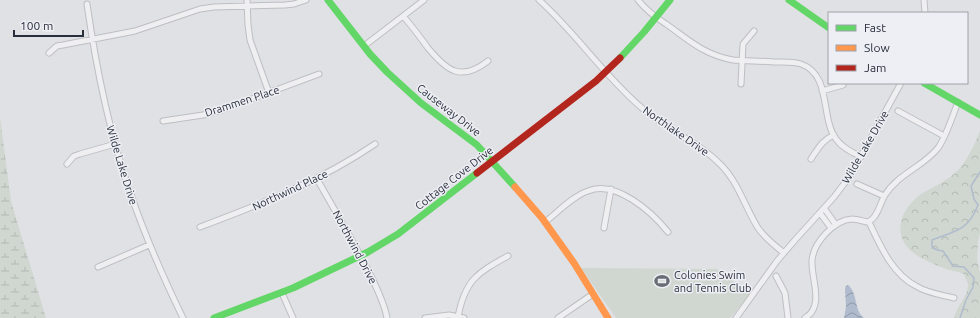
<svg xmlns="http://www.w3.org/2000/svg" width="980" height="318" viewBox="0 0 980 318" font-family="Ubuntu,sans-serif">
<style>
.forest{fill:url(#forest-crowns)}
.wetland{fill:url(#wetland-marsh)}
.pitch{fill:#d0d7d0}
.water{fill:url(#water-waves)}
.lines{fill:none;stroke-linecap:round;stroke-linejoin:round}
.stream{stroke:#b0bccd;stroke-width:1.5}
.street-casing{stroke:#bebfc2;stroke-width:7}
.street{stroke:#efeff1;stroke-width:5}
.fast{stroke:#63d668;stroke-width:7}
.slow{stroke:#ff974d;stroke-width:7}
.jam{stroke:#b3261e;stroke-width:7}
.labels{text-anchor:middle;dominant-baseline:central;stroke-width:3;stroke-linejoin:round;paint-order:stroke}
.street-label{font-size:11px;fill:#282e3b;stroke:#edeff4}
.poi-label{font-size:11px;fill:#282e3b;stroke:#edeff4;text-anchor:start}
</style>
<defs>
<pattern id="forest-crowns" width="20" height="18" patternUnits="userSpaceOnUse"><rect width="20" height="18" fill="#d0d7d0"/><path d="M2 6a3 3 0 1 1 6 0M12 15a3 3 0 1 1 6 0" fill="none" stroke="#b3b9b4"/></pattern>
<pattern id="wetland-marsh" width="20" height="14" patternUnits="userSpaceOnUse"><rect width="20" height="14" fill="#d0d7d0"/><path d="M1 5h8M5 5V1M11 12h8M15 12V8" fill="none" stroke="#b3b9b4"/></pattern>
<pattern id="water-waves" width="16" height="10" patternUnits="userSpaceOnUse"><rect width="16" height="10" fill="#b0bccd"/><path d="M0 5q4-4 8 0t8 0" fill="none" stroke="#8f99a8"/></pattern>
</defs>
<rect width="100%" height="100%" fill="#e0e1e4"/>
<path class="forest" d="M980,131v103l-2,6 -1,19 3,14v45h-26c2,-11 15,-23 14,-34 -1,-3 -3,-7 -4,-10 -4,-2 -10,-3 -15,-4 -11,-4 -29,-11 -38,-19 -20,-19 -9,-43 10,-57 12,-7 24,-12 34,-21 10,-8 20,-29 25,-42z"/>
<path class="wetland" d="M0,117l11,84 35,117h-46z"/>
<path class="pitch" d="M581,268l136,1 33,25 -20,24h-114z"/>
<path class="water" d="M848,285c10,8 6,26 16,33h-20l2,-11 -1,-18 1,-3z"/>
<g class="lines">
<path class="stream" d="M960,318l6,-18 7,-13 1,-9 -10,-11 -11,-1 -10,-15 -6,-1 -5,-3v-7c23,-9 36,-9 46,-35l-4,-6 -3,-13 9,-14"/>
<g class="street-casing">
<path id="street" d="M247,0l1,25 2,15 19,53
M539,0c37,33 65,76 103,108 24,22 56,33 79,57 17,17 24,42 37,63 7,10 16,17 26,25
M638,0c8,10 17,17 28,24 23,16 38,31 67,36 13,1 27,1 40,2 9,0 19,-1 28,2 31,11 19,53 35,75 6,9 16,13 25,18
M924,0l1,13
M87,4c9,63 22,128 43,188 15,44 33,85 53,126
M403,16c9,10 17,21 25,32 19,23 33,34 60,13
M364,46l60,-46
M49,53l8,-7 6,-1 72,-14 65,-22 14,-2 71,-2 9,-1 12,-4
M741,84l2,-40 11,-13
M822,91l21,-6
M898,111l46,25
M163,121l40,-6 19,-5 97,-36
M811,159c7,-10 11,-19 23,-24
M67,164l7,-8 6,-2 35,-10
M317,179c17,30 35,60 51,91 7,15 16,31 19,48
M857,184l27,12
M824,208l12,17
M820,213l11,15
M545,222c13,-10 28,-26 43,-31 27,-12 64,21 80,41
M869,222c11,23 23,52 47,64 11,7 26,9 38,12
M200,227c61,-23 121,-46 175,-83
M604,228l7,-39
M98,267l51,-22
M776,276l9,17 3,25
M282,293l11,25
M458,317c7,-37 19,-44 50,-61
M425,318l24,-3 15,3
M558,318l35,-24
M736,318l41,-57 18,-21 39,-43 16,-21 51,-93
M805,318c20,-12 6,-39 7,-57 1,-18 22,-41 40,-42 5,0 10,2 15,3 10,-2 13,-19 18,-27 14,-22 38,-28 53,-47 8,-11 15,-33 20,-46"/>
</g>
<use href="#street" class="street"/>
<path class="fast" d="M328,0l42,54 17,18 34,31 56,42 38,42
M789,0l40,28
M620,58l24,-26 26,-32
M924,83l56,32
M214,318l79,-30 75,-36 30,-18 79,-61"/>
<path class="slow" d="M515,187l27,31 32,45 34,55"/>
<path class="jam" d="M477,173l119,-92 24,-23"/>
</g>
<defs>
<g id="stadium-bare" transform="scale(1.2)"><path d="M0-5a6.5 5 0 1 0 0 10a6.5 5 0 1 0 0-10ZM-3.5-1.8h7v3.6h-7Z" fill="#686d76" stroke="#edeff4" stroke-width="2.5" paint-order="stroke"/></g>
</defs>
<g fill-rule="evenodd">
<use href="#stadium-bare" x="662" y="281"/>
</g>
<g class="labels">
<g class="street-label">
<text transform="translate(242 101) rotate(-18)">Drammen Place</text>
<text transform="translate(449 110) rotate(38)">Causeway Drive</text>
<text transform="translate(676 131) rotate(35)">Northlake Drive</text>
<text transform="translate(865 147) rotate(-60)">Wilde Lake Drive</text>
<text transform="translate(122 165) rotate(73)">Wilde Lake Drive</text>
<text transform="translate(454 178) rotate(-38)">Cottage Cove Drive</text>
<text transform="translate(290 190) rotate(-25)">Northwind Place</text>
<text transform="translate(355 247) rotate(62)">Northwind Drive</text>
</g>
<g class="poi-label">
<text x="674" y="275">Colonies Swim<tspan x="674" dy="13">and Tennis Club</tspan></text>
</g>
</g>
<rect x="828" y="12" width="140" height="72" fill="#edeff4" stroke="#9ea2aa"/>
<rect x="836" y="25" width="20" height="6" fill="#63d668" stroke="#9ea2aa"/>
<text x="864" y="32" font-size="12" fill="#282e3b">Fast</text>
<rect x="836" y="45" width="20" height="6" fill="#ff974d" stroke="#9ea2aa"/>
<text x="864" y="52" font-size="12" fill="#282e3b">Slow</text>
<rect x="836" y="65" width="20" height="6" fill="#b3261e" stroke="#9ea2aa"/>
<text x="864" y="72" font-size="12" fill="#282e3b">Jam</text>
<path d="M14 30v6h69v-6" fill="none" stroke="#282e3b" stroke-width="2"/>
<text x="20" y="30" font-size="12" fill="#282e3b" stroke="#edeff4" stroke-width="3" paint-order="stroke">100 m</text>
</svg>
